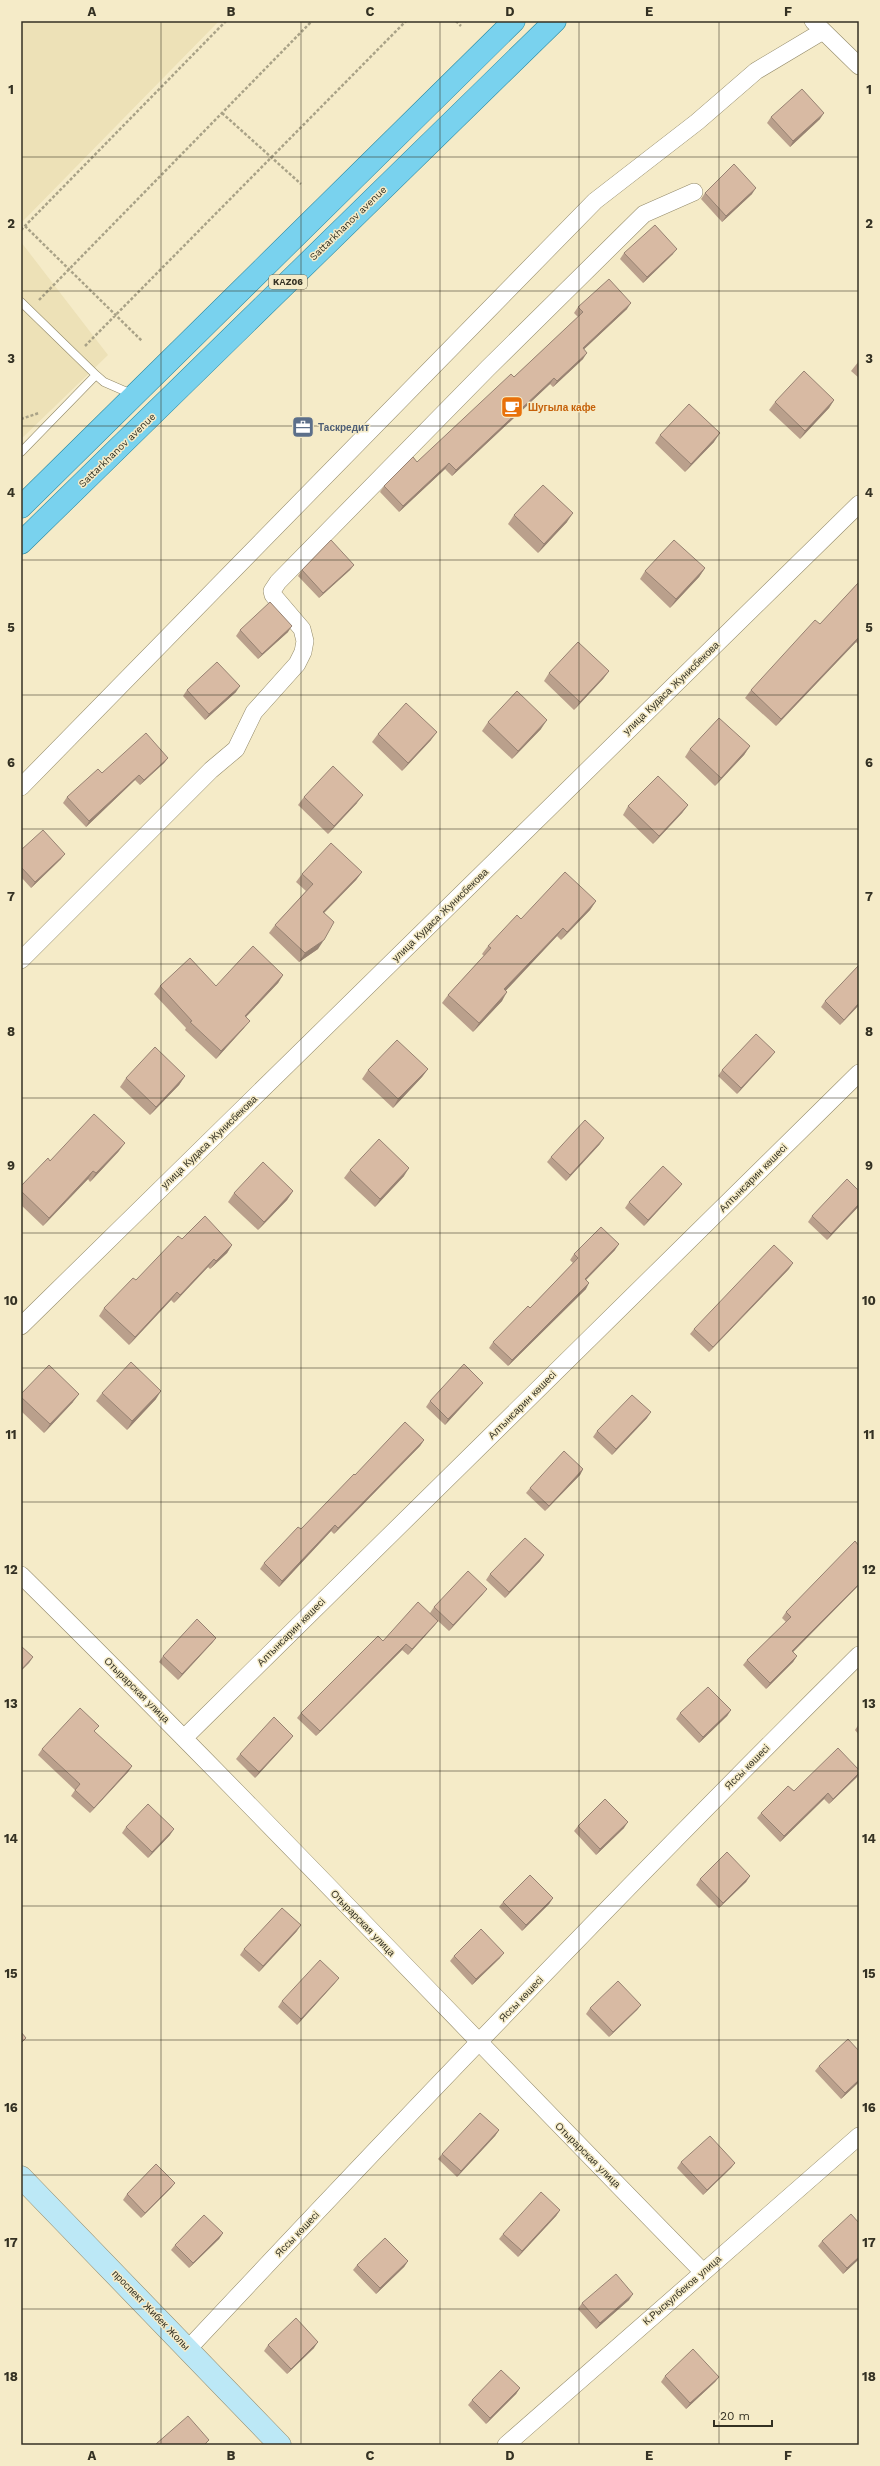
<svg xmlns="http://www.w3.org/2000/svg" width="880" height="2466" viewBox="0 0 880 2466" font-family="'Work Sans',sans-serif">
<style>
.built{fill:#ede1b7}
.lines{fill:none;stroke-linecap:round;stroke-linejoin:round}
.lane-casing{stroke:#928968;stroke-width:9}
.street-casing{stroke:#928968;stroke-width:18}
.secondary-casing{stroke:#928968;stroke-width:23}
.primary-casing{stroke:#26869f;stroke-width:23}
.path{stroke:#a9a287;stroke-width:2.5;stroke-dasharray:3 2;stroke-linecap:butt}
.lane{stroke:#fff;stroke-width:8}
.street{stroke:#fff;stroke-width:17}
.secondary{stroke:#bce8f6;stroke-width:22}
.primary{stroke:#79d2ee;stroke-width:22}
.wall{fill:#baa08c}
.shaded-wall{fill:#978272}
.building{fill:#d8baa3;stroke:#978272}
.grid{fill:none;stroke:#343123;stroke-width:1;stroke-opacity:0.55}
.labels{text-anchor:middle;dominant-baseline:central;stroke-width:3;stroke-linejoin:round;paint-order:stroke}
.shield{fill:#f5ebc8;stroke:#6e6954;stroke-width:1}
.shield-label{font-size:9px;font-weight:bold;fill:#343123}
.street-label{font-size:10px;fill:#343123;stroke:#f5ebc8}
.food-label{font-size:10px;font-weight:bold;fill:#c56008;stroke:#f5ebc8;text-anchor:start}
.service-label{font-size:10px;font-weight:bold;fill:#4e5e75;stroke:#f5ebc8;text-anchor:start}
.neatline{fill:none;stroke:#343123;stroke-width:1.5}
.grid-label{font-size:13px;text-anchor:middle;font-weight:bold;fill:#343123}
</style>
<rect width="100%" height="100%" fill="#f5ebc8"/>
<path class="built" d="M21,21h198l-198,202z
M21,242l87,113 -87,84z"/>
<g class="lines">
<g class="lane-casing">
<path id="lane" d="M21,302l75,73
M21,452l75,-77 8,7 30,13"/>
</g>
<g class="street-casing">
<path id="street" d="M813,21l46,45
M21,787l574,-586 102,-79 59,-51 67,-40
M21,960l190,-190 25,-21 18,-37 43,-48 6,-12 2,-11 -3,-12 -29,-34 -1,-4 6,-9 210,-214 156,-154 50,-22
M21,1326l838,-822
M21,1575c231,228 454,465 682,697
M185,1737l674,-664
M188,2349c220,-235 443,-468 671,-694
M506,2445l353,-309"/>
</g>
<g class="secondary-casing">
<path id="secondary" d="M21,2177l259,268"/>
</g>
<g class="primary-casing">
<path id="primary" d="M21,507l493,-486
M21,543l534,-522"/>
</g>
<path class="path" d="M456,21l5,5
M222,113l79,71
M25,226l117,115
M21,230l205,-209
M39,300l273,-279
M85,346l321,-325
M21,419l18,-6"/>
<use href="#lane" class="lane"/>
<use href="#street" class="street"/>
<use href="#secondary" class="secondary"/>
<use href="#primary" class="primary"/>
</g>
<path class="wall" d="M771,117l49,2 -30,28 -23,-24z
M705,193l47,1 -30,28 -21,-23z
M624,253l49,1 -30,29 -23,-24z
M578,307l49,2 -43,40 -1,10 -30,28 -3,-3 -98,92 -7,-7 -46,43 -19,-20 4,-6 33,-24 97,-85 64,-60 -4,-4z
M859,361v17l-8,-7z
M834,400l-5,8 -29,31 -31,-29 6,-8z
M660,435l54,7 -29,30 -30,-29z
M514,515l53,7 -29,31 -30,-29z
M354,565l-4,5 -31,28 -21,-22 4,-6z
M705,568l-6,9 -29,31 -30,-29 5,-8z
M859,582v63l-3,-3 -80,84 -31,-28 6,-8 69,-66z
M240,630l48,2 -30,27 -22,-23z
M609,671l-6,8 -29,31 -30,-29 5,-8z
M187,690l49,2 -31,28 -22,-24z
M488,722l53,7 -29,30 -30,-28z
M378,734l53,6 -29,31 -30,-29z
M750,746l-6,9 -29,31 -30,-29 5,-8z
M168,758l-4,5 -24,22 -5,-5 -49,47 -23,-24 4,-6 35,-24z
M304,797l53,6 -29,31 -30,-29z
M688,805l-6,8 -29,31 -30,-29 5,-9z
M21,850l40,9 -30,29 -10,-11z
M362,872l-6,8 -32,33 -6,36 -19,13 -30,-29 6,-8 31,-34 -10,-9 6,-8z
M596,901l-6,9 -29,30 -4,-4 -52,55 -3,10 -29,31 -31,-29 6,-8 36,-39 -2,-2 6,-8 33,-27z
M859,965v40l-19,20 -19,-18 4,-6z
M283,975l-5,8 -32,34 -2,11 -28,31 -31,-29 1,-2 -32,-34 6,-8h56z
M771,1057l-34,37 -19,-18 4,-6z
M428,1069l-6,8 -29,31 -31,-29 6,-9z
M185,1076l-6,9 -29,30 -30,-28 6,-9z
M600,1144l-34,37 -19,-19 4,-5z
M119,1151l-29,31 -2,-3 -45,47 -22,-21v-19z
M350,1170l54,6 -29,31 -31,-29z
M682,1184l-4,5 -34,37 -19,-18 4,-6z
M293,1191l-6,9 -29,30 -30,-28 6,-9z
M859,1191v15l-32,34 -19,-18 4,-6z
M182,1239l50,6 -5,8 -17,16 -2,-2 -34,36 -3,-3 -42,45 -30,-29 5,-8 32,-28z
M615,1250l-29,30v9l-78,77 -19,-18 4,-6 37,-34 43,-45 -3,-3 4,-6z
M789,1269l-80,83 -19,-18 4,-5z
M479,1388l-34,37 -19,-18 4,-6z
M102,1393l54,6 -29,31 -31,-29z
M21,1394l52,8 -29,31 -23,-22z
M647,1418l-35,37 -19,-18 4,-6z
M424,1440l-4,6 -86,88 -3,-3 -52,56 -19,-18 4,-6 37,-34 54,-54z
M583,1469l-3,6 -35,36 -19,-18 4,-5z
M544,1555l-4,6 -35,37 -19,-18 4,-6z
M859,1585l-66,67 4,4 -4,6 -27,27 -23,-24 4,-5 39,-38 -4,-4 4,-6z
M483,1594l-34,37 -11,-10 -4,5 -26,29 -6,-5 -86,86 -19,-18 4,-5 82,-72 47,-28 4,-6z
M216,1638l-4,5 -34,37 -19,-18 4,-6z
M731,1710l-4,6 -28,27 -23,-24 4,-6z
M859,1724v11l-4,-5z
M94,1732l38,34 -4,6 -38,41 -19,-17 4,-6 -37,-35 4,-6z
M293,1736l-4,5 -34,37 -19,-19 4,-5z
M857,1777l-28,27 -5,-5 -44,43 -23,-24 4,-5z
M578,1826l46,2 -28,27 -22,-24z
M126,1827l44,8 -22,23 -26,-25z
M750,1876l-4,6 -27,26 -23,-23 4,-6z
M553,1898l-4,6 -27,27 -23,-24 4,-5z
M297,1931l-38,41 -19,-17 4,-6z
M454,1956l46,2 -28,27 -22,-24z
M335,1983l-38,42 -19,-18 4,-6z
M641,2005l-4,5 -28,27 -23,-23 4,-6z
M859,2051v31l-18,17 -26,-28 4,-5z
M499,2130l-4,6 -38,41 -19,-18 4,-5z
M681,2162l54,1 -4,5 -28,27 -26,-27z
M175,2183l-4,5 -30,30 -18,-18 4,-6z
M560,2210l-4,6 -38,41 -19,-18 4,-5z
M859,2223v36l-16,15 -25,-28 4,-5z
M223,2233l-4,6 -30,29 -18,-18 4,-5z
M408,2261l-4,6 -28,27 -23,-24 4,-5z
M629,2300l-33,29 -18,-20 4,-6z
M268,2345l46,3 -27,26 -23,-23z
M665,2376l54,1 -4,5 -29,27 -25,-27z
M520,2388l-4,6 -30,30 -18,-19 4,-5z"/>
<path class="shaded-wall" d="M824,113l-4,6 -30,28 3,-6z
M756,188l-4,6 -30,28 4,-6z
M677,249l-4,5 -30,29 4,-6z
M631,303l-4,6 -48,45 4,-6z
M587,353l-4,6 -30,28 4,-6z
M554,378l-4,6 -98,92 4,-6z
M834,400l-5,8 -29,31 5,-8z
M720,433l-6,9 -29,30 6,-8z
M449,463l-4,6 -46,43 4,-6z
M573,513l-6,9 -29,31 6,-9z
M354,565l-4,5 -31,28 4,-5z
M705,568l-6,9 -29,31 6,-9z
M292,626l-4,6 -30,27 4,-5z
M859,637l-3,5 -80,84 5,-7z
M609,671l-6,8 -29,31 6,-8z
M240,686l-4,6 -31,28 4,-6z
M547,720l-6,9 -29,30 6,-8z
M437,732l-6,8 -29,31 6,-8z
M750,746l-6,9 -29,31 6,-8z
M168,758l-4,5 -24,22 4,-5z
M139,775l-4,5 -49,47 3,-6z
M363,795l-6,8 -29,31 6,-8z
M688,805l-6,8 -29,31 6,-8z
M65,854l-4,5 -30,29 4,-6z
M362,872l-6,8 -39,40 6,-8z
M596,901l-6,9 -29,30 6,-8z
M563,928l-6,8 -58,62 5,-9z
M324,940l-6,9 -19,13 6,-9z
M283,975l-5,8 -38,40 5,-7z
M507,992l-5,9 -29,31 6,-9z
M859,1003v2l-19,20 4,-5z
M250,1021l-6,7 -28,31 5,-8z
M775,1052l-4,5 -34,37 4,-6z
M428,1069l-6,8 -29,31 5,-9z
M185,1076l-6,9 -29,30 6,-8z
M604,1138l-4,6 -34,37 4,-6z
M125,1143l-6,8 -29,31 6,-9z
M409,1168l-5,8 -29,31 5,-8z
M93,1171l-5,8 -45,47 6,-8z
M682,1184l-4,5 -34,37 4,-6z
M293,1191l-6,9 -29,30 6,-8z
M859,1204v2l-32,34 4,-6z
M619,1244l-4,6 -34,35 4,-6z
M232,1245l-5,8 -17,16 6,-8z
M214,1259l-6,8 -34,36 6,-8z
M793,1263l-4,6 -80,83 4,-5z
M589,1283l-3,6 -78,77 4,-6z
M177,1292l-6,8 -42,45 6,-8z
M483,1383l-4,5 -34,37 3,-6z
M161,1391l-5,8 -29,31 5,-9z
M79,1394l-6,8 -29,31 6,-9z
M651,1412l-4,6 -35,37 4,-6z
M424,1440l-4,6 -86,88 4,-6z
M583,1469l-3,6 -35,36 4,-5z
M335,1525l-4,6 -52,56 3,-6z
M544,1555l-4,6 -35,37 4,-6z
M859,1584v1l-71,72 4,-6z
M487,1589l-4,5 -34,37 4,-6z
M438,1621l-4,5 -26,29 4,-6z
M216,1638l-4,5 -34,37 4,-6z
M406,1644l-4,6 -86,86 4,-5z
M797,1656l-4,6 -27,27 4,-6z
M33,1657l-4,6 -8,8v-1z
M731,1710l-4,6 -28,27 4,-6z
M293,1736l-4,5 -34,37 4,-6z
M132,1766l-4,6 -38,41 4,-5z
M859,1773l-2,4 -28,27 4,-5z
M828,1793l-4,6 -44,43 4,-6z
M628,1822l-4,6 -28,27 4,-6z
M174,1829l-4,6 -22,23 4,-6z
M750,1876l-4,6 -27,26 4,-5z
M553,1898l-4,6 -27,27 4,-6z
M301,1925l-4,6 -38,41 4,-6z
M504,1953l-4,5 -28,27 4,-6z
M339,1978l-4,5 -38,42 4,-6z
M641,2005l-4,5 -28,27 4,-5z
M859,2080v2l-18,17 4,-6z
M499,2130l-4,6 -38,41 4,-6z
M735,2163l-4,5 -28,27 4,-5z
M175,2183l-4,5 -30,30 4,-5z
M560,2210l-4,6 -38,41 4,-6z
M223,2233l-4,6 -30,29 4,-5z
M859,2257v2l-16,15 4,-6z
M408,2261l-4,6 -28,27 4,-6z
M633,2294l-4,6 -33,29 4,-6z
M318,2342l-4,6 -27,26 4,-5z
M719,2377l-4,5 -29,27 4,-6z
M520,2388l-4,6 -30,30 4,-6z"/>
<path class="building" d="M802,89l22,24 -31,28 -22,-24z
M734,164l22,24 -30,28 -21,-23z
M655,225l22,24 -30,28 -23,-24z
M609,279l22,24 -48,45 4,5 -30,28 -3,-3 -98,92 -7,-7 -46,43 -19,-20 29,-29 4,5 94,-88 3,3 69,-65 -5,-5z
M804,371l30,29 -29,31 -30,-29z
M689,404l31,29 -29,31 -31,-29z
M543,485l30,28 -29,31 -30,-29z
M331,540l23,25 -31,28 -21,-23z
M674,540l31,28 -29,31 -31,-28z
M859,582v55l-78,82 -30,-29 64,-70 5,4z
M270,602l22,24 -30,28 -22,-24z
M578,642l31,29 -29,31 -31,-29z
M217,662l23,24 -31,28 -22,-24z
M517,691l30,29 -29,31 -30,-29z
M406,703l31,29 -29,31 -30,-29z
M719,718l31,28 -29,32 -31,-29z
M146,733l22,25 -24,22 -5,-5 -50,46 -22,-24 31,-28 4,4z
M333,766l30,29 -29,31 -30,-29z
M658,776l30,29 -29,31 -31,-30z
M43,830l22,24 -30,28 -14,-15v-17z
M331,843l31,29 -39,40 11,10 -10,18 -19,13 -30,-28 38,-41 -11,-10z
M565,872l31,29 -29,31 -4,-4 -59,61 3,3 -28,31 -31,-28 43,-47 -3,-2 29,-31 4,4z
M253,946l30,29 -38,41 5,5 -29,30 -31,-29 2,-1 -32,-35 30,-28 26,28z
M859,965v38l-15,17 -19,-19z
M756,1034l19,18 -34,36 -19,-18z
M397,1040l31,29 -30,30 -30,-29z
M155,1047l30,29 -29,31 -30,-29z
M94,1114l31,29 -29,30 -3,-2 -44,47 -28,-27v-5l27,-28 2,3z
M585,1120l19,18 -34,37 -19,-18z
M379,1139l30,29 -29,31 -30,-29z
M263,1162l30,29 -29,31 -30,-29z
M663,1166l19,18 -34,36 -19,-18z
M847,1179l12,12v13l-28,30 -19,-18z
M205,1216l27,29 -16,16 -2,-2 -34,36 -3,-3 -42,45 -31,-29 29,-30 3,2 42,-44 4,3z
M601,1227l18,17 -34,35 4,4 -77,77 -19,-18 35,-36 2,2 48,-50 -4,-4z
M774,1245l19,18 -80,84 -19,-18z
M131,1362l30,29 -29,30 -30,-28z
M464,1364l19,19 -35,36 -18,-18z
M49,1365l30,29 -29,30 -29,-27v-3z
M632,1395l19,17 -35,37 -19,-18z
M405,1422l19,18 -86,88 -3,-3 -53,56 -18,-18 34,-36 3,2 53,-55 1,1z
M564,1451l19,18 -34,37 -19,-18z
M525,1538l19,17 -35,37 -19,-18z
M855,1541l4,5v38l-67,67 5,5 -27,27 -23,-23 44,-43 -5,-5z
M468,1571l19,18 -34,36 -19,-18z
M418,1602l20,19 -26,28 -6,-5 -86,87 -19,-18 77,-77 5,5z
M197,1619l19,19 -34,36 -19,-18z
M21,1646l12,11 -12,13z
M708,1687l23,23 -28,27 -23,-24z
M80,1708l19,18 -5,5 38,35 -38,42 -19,-18 5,-6 -38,-35z
M274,1717l19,19 -34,36 -19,-18z
M838,1748l21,22v3l-26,26 -5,-6 -44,43 -23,-23 27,-27 6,5z
M605,1799l23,23 -28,27 -22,-23z
M148,1804l26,25 -22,23 -26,-25z
M727,1852l23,24 -27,27 -23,-24z
M530,1875l23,23 -27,27 -23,-23z
M282,1908l19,17 -38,41 -19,-17z
M481,1929l23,24 -28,26 -22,-23z
M320,1960l19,18 -38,41 -19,-18z
M618,1981l23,24 -28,27 -23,-24z
M21,2032l5,6 -5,5z
M848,2039l11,12v29l-14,13 -26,-27z
M480,2113l19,17 -38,41 -19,-17z
M710,2136l25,27 -28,27 -26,-28z
M156,2164l19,19 -30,30 -18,-19z
M541,2192l19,18 -38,41 -19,-17z
M851,2214l8,9v34l-12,11 -25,-27z
M204,2215l19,18 -30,30 -18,-18z
M385,2238l23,23 -28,27 -23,-23z
M616,2274l17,20 -33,29 -18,-20z
M296,2318l22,24 -27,27 -23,-24z
M693,2349l26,28 -29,26 -25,-27z
M501,2370l19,18 -30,30 -18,-18z
M188,2416l21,24 -5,5h-48v-1z"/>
<path class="grid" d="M161,21v2424M301,21v2424M440,21v2424M579,21v2424M719,21v2424M21,157h838M21,291h838M21,426h838M21,560h838M21,695h838M21,829h838M21,964h838M21,1098h838M21,1233h838M21,1368h838M21,1502h838M21,1637h838M21,1771h838M21,1906h838M21,2040h838M21,2175h838M21,2309h838"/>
<defs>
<g id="cafe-square" transform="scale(1.15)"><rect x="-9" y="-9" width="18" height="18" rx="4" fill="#e8710a" stroke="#f5ebc8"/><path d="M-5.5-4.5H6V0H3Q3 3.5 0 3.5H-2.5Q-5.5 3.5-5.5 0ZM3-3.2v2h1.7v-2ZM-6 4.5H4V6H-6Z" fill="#fff"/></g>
<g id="office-square" transform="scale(1.15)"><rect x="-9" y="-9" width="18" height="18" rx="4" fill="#5c6f8a" stroke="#f5ebc8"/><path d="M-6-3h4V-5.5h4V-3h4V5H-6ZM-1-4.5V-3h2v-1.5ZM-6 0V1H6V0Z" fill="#fff"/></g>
</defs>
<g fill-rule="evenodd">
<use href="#cafe-square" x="512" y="407"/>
<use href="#office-square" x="303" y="427"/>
</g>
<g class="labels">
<rect class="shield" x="269" y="275" width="38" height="14" rx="3"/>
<g class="shield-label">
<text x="288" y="282">KАZ06</text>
</g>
<g class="street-label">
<text transform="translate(348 223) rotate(-44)">Sattarkhanov avenue</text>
<text transform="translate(117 450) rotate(-44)">Sattarkhanov avenue</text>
<text transform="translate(671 688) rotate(-44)">улица Кудаса Жунисбекова</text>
<text transform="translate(440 915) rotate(-44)">улица Кудаса Жунисбекова</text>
<text transform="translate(209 1142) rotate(-44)">улица Кудаса Жунисбекова</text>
<text transform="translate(753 1178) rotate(-45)">Алтынсарин көшесі</text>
<text transform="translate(522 1405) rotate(-45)">Алтынсарин көшесі</text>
<text transform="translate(291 1632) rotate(-45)">Алтынсарин көшесі</text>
<text transform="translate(137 1690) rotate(45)">Отырарская улица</text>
<text transform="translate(747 1767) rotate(-45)">Яссы көшесі</text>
<text transform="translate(363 1923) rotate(46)">Отырарская улица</text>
<text transform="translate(521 1999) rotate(-46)">Яссы көшесі</text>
<text transform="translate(588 2155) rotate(45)">Отырарская улица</text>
<text transform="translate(297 2234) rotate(-46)">Яссы көшесі</text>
<text transform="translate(682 2290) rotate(-41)">К.Рыскулбеков улица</text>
<text transform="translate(151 2310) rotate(46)">проспект Жибек Жолы</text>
</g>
<g class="food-label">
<text x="528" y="407">Шугыла кафе</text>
</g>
<g class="service-label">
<text x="318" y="427">Таскредит</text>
</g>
</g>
<rect width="880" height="2466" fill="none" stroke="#f5ebc8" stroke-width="44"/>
<path d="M714 2420v6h58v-6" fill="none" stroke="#343123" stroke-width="2"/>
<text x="720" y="2420" font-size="12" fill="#343123" stroke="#f5ebc8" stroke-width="3" paint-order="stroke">20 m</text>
<rect x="22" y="22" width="836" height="2422" class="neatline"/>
<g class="grid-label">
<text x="92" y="16">A</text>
<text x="231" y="16">B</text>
<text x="370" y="16">C</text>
<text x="510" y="16">D</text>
<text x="649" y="16">E</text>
<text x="788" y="16">F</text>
<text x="11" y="94">1</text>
<text x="869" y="94">1</text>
<text x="11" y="228">2</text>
<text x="869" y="228">2</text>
<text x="11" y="363">3</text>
<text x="869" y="363">3</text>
<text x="11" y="497">4</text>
<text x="869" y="497">4</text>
<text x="11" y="632">5</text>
<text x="869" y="632">5</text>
<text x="11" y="767">6</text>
<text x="869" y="767">6</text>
<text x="11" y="901">7</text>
<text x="869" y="901">7</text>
<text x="11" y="1036">8</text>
<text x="869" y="1036">8</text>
<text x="11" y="1170">9</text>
<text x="869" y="1170">9</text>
<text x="11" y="1305">10</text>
<text x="869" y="1305">10</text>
<text x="11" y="1439">11</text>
<text x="869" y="1439">11</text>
<text x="11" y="1574">12</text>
<text x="869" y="1574">12</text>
<text x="11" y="1708">13</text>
<text x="869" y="1708">13</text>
<text x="11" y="1843">14</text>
<text x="869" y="1843">14</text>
<text x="11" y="1978">15</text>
<text x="869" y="1978">15</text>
<text x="11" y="2112">16</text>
<text x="869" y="2112">16</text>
<text x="11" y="2247">17</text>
<text x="869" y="2247">17</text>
<text x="11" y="2381">18</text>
<text x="869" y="2381">18</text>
<text x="92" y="2460">A</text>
<text x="231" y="2460">B</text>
<text x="370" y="2460">C</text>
<text x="510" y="2460">D</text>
<text x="649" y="2460">E</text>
<text x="788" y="2460">F</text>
</g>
</svg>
